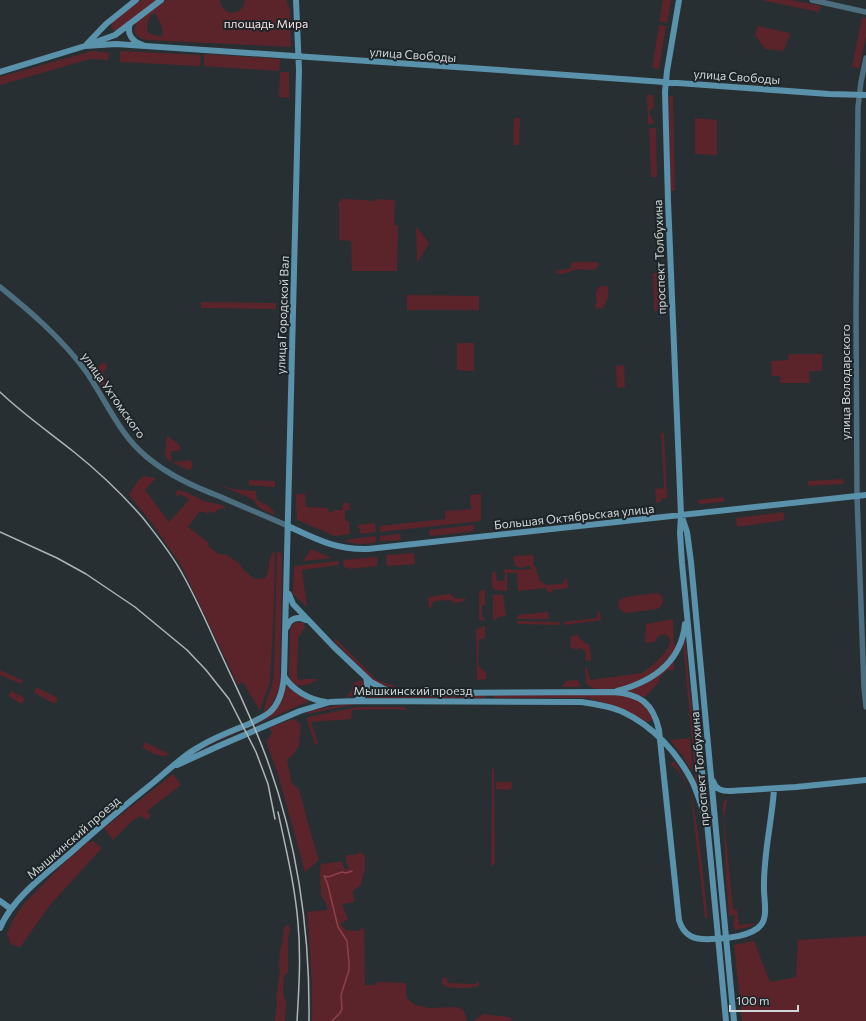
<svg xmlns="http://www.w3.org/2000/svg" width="866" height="1021" viewBox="0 0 866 1021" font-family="Commissioner,sans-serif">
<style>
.green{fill:#5b242b;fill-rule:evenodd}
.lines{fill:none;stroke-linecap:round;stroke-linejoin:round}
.stream{stroke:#8d414a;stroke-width:1.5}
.tertiary{stroke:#4c6e7e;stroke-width:5.5}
.secondary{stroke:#5a92ab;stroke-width:6}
.rail{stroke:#afb4b6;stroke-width:1.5}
.secondary-bridge{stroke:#5a92ab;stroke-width:6}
.labels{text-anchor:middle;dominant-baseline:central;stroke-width:4;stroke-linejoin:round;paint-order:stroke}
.park-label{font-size:12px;fill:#f4dcdd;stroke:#1e2528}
.street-label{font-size:12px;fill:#d1d6d8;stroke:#1e2528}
</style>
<rect width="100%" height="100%" fill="#272f32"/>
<path class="green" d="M141,0h15l-38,30h-5l-2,-4 1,-4z
M166,0h54c2,17 23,17 25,0h42v5l3,3 1,39 -144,-7 -5,-1 -6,-4 -2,-4 2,-8zM155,13c4,7 9,16 7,23 -17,-1 -18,-7 -11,-21z
M663,0h8l-4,23 -8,-2z
M761,0h29l31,6 -2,6z
M862,18h4v19l-7,31 -7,-1z
M659,25l7,1 -7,43 -7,-1z
M758,26l32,7 -6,18 -19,-2 -10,-14z
M92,51l17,2 -1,7 -18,-1 -90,26v-8z
M120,51l81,4 -1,11 -80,-4z
M204,54l76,5 -1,12 -75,-5z
M280,72h9v26l-10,-1z
M647,95h6l1,12 -5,4 1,4 5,8 -7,1z
M669,96h4l2,95h-5z
M514,118h6l-1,27h-6z
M695,118l22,2v35l-22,-1z
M649,128h7l1,49h-6z
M341,199l26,1v1h8v-2l18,1v1h2l-1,24h4l-1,46h-45l-1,-30 -12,-1v-39h3z
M416,227l13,16 -12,20z
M572,262h25l2,3 -5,5c-6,0 -13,-1 -19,0 -7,1 -12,6 -19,3l1,-3 13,-1z
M653,273h9l1,37 -9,1z
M600,286h5l3,1v10l-5,11 -7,1 -1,-5 2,-1c-2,-6 -2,-11 3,-17z
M407,295l72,1v14h-72z
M201,302l75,1v6l-75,-1z
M457,343h17v28l-17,-1z
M789,354h33v17h-13l1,12h-30v-7h-8l-1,-15 17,-1z
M104,362l3,4 -1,4 -3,1 1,3 2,4 -1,5 -3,3 -3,-3 -7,-12z
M624,365l1,22 -8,1 -1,-22z
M661,433h3l3,65 -6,1v3l-5,1 -1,-14 9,-1z
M167,436l13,9v6h-8l-1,1v9l7,1 12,-2 3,5 -2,4 -3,1 -18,-9 -4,-3 -1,-6z
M143,476l13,2 -11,12 24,32 20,-22 -5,-4 -4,-2 -2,3 -1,-1 -1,-2 1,-4c11,1 20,9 31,12 8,2 11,1 19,6h-3l-2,1h-3l-5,4 -4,-2 -2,3 -3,-2h-6l-11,15 21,16 -1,3 11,8 8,1 13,9 2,4 12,11 11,-1c6,-7 1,-20 10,-27l-1,52 -4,80 -9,23 -1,5 -17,-29 -5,3 -57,-120 -27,-39 -25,-31c4,-7 8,-14 14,-19z
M843,479l1,5 -36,2v-5z
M249,480l26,1v6l-26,-2z
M214,484l20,5 22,2 1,9c6,4 16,6 18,15 -9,-4 -18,-6 -21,-15l-25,-11z
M296,494h9l1,13 22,1 1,4h4v-2h9l1,-7h6l1,7h-5v11h4l1,13 -15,2 -38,-16v-8l-1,-3z
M481,494v27l-101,11 -1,-6 66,-7v-8l26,-2 -1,-14z
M724,497v4l-2,1 -23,2 -1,-4z
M783,512l2,8 -48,7 -1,-9z
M375,523l1,9 -16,2v-5l-2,-1v-3z
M474,525v6l-42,5 -3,-1v-5z
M400,534l1,5 -2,1 -17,1 -2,-1v-4z
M376,536v4l-2,3 -15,1 -16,-3 6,-1 1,-1z
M311,549l21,9 -29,3z
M277,551l4,2 1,2 -2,128c-3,12 -7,22 -16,31 -1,-9 6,-20 8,-29 1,-4 2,-8 2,-13z
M414,553l1,11 -28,2 -1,-11z
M533,555l1,3 -1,6 4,5 -1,1 4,11 6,4 16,-1 3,-5h2l1,9 -16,2v3l-4,-1 -2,-4 -28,3 -1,-18h-10v18c-18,0 -15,-2 -15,-18l2,-2 2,2 1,8h7l1,-8 -3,-3 9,-1 1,1 20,-1 -4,-4 -6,3 -7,-2 -2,-10z
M377,557v9l-28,3 -1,-2 -4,1 -1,-8z
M339,561v3l-1,1 -36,5 5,37 -14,-13 1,-28z
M485,590v15h-3v12l3,1v2h-6v-29z
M656,593l4,1c4,5 4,11 -3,15l-31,4c-6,-1 -11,-8 -5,-14 4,-3 29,-5 35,-6z
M450,594l6,5 9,-1v3l-11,2 -4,-3 -16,1 -5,9 -1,-13z
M493,595h10l3,21 -8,1 -3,4 -2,-3z
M548,612l1,7h-32l1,-4z
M598,612h2l1,8 -37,5v-3l33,-4z
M673,619l1,23 2,5c-15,24 -42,42 -71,42 -8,0 -14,0 -19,-6l-1,-16 2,1 3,12 52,-7c8,-5 30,-23 28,-33 -2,-9 -13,-7 -15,2l-10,1 1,-19z
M517,621l43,1v3l-43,-1z
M297,622l7,1 1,6 -3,2 -1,4 -3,1 -1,43 5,1 2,-1h15c-6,4 -20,10 -26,4 -2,-2 -3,-6 -4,-9l1,-42c1,-6 2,-8 7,-10z
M483,626h2v12l-2,1h-4l-1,26 8,8v6l-8,1 -1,-2 -1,-49 5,-1z
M578,635l2,4c4,1 4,6 9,5l2,10v7l-6,-1 1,-6 -2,-4 -4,-2 -4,2 -6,-3 1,-11z
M335,638l42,42 20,7 1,2 -13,-3 -7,-3 -7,-5 -36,-36z
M684,639h1l15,155 -4,-10 -13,-140z
M674,660v9l-2,2 -3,-2 -10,9v4l-13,14 -3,1 -16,-6c23,-8 30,-14 47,-31z
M0,670l23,11 -2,3 -21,-9z
M360,680l2,1 3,3 -2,8 -3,3 -14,2 5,-5 3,-9z
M577,680l4,5 -2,2h-18l5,-6z
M286,686l11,8 12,7 -100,44 -16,9 13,-9 60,-26 6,-5z
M372,686l8,4 10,4 95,1 1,1 -1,2h-119l3,-4z
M36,687l22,11 -3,6 -21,-11z
M11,691l14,7 -3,6 -14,-8z
M494,695h124l9,1 17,7 10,15 -5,4h-3c-18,-13 -38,-19 -60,-24h-92l-1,-1z
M347,704h10l-50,10 2,-3 8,-2z
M358,707h46l2,1 -1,2h-4l-2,-1 -47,1 -1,9 -40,3 7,22 -3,1 -8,-25 2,-3z
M293,719l3,1 5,5 -2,21 -8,11 -4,2 5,25 7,5 12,45 8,26 -14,12 -27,-98 -12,-33 4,-4 2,-5 -3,-4z
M690,738l3,35 -11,-18 -12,-15z
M145,742l24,12c-8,6 -19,-3 -27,-6z
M674,761l11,18 7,19 6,33 10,87h-3l-14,-122c-4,-11 -10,-26 -21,-32z
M494,768l1,96 -3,2 -1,-3 1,-93z
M173,774l8,11 -34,26 4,5 -5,4 -5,-4 -9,5 -19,19 -9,-12z
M496,782h14l2,1v4l-2,3 -14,-1z
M725,800h2l-3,19 9,90 4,1 2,15 16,-2 -6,4 -14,3 -2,-6 2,-9 -6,1 -3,-39 -3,-67v-7z
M93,841l9,7 -52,57 -29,41 -3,1 -7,-3 -4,-10 6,-14 11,-16 40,-41 24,-21z
M361,852l4,4v13l-4,16 -8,6 1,11 -12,2 6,15 -8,5 6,6 12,1 4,-3 2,1 1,56h10l1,-3 29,1 1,1v8l1,6 4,4 5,3 13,3 28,-1 7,4 3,10h-155c1,-36 -2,-72 -5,-109l20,-2v-5l-6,-10 -1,-23 1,-8 15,-2h6l3,8 4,-3 -3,-6v-6h10z
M287,925l2,1 1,5 -2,6v35l-4,4 -1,18 3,8 -1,19h-10l2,-18 -1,-5 4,-27 -1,-3 1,-18 2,-4 2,-18z
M866,936v85h-124l-8,-76 20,-4 16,41 26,-5 2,-37z
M442,978h5l1,5 28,1v-2h3v3l-2,2c-9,1 -29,3 -35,-3z
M483,1014l16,2 11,1 2,4h-38z"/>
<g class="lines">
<path class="stream" d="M332,1021l8,-8 2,-4 -1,-14 8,-25v-7l-2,-22 -9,-14 -11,-45 -3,-6 4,1 14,-5 4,1 6,-2"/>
<path class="tertiary" d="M812,0l54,12
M866,58l-5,24 -3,25 -2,206 1,183 7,191 2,20
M0,287c31,25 61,51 85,83 21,30 34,65 63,88 22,18 47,29 73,39 22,10 45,19 67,29"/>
<path class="secondary" d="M679,0l-12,71 -2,21 3,109 13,314 -1,18 2,30 35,363
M130,24c-4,10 3,18 13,21
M90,44l25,-9 46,-35
M86,45l20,-21 30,-24
M0,72l85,-26 31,-2 369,25 344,25 37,1
M682,517l5,15 4,30 34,365
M288,526c28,13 48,24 80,23l498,-54
M289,594l4,10 41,43 37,35 11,6 7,3 12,2h39l173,-1c27,2 40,11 46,38l20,190c5,17 16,20 33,19 14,0 40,-3 49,-14 7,-9 3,-25 3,-36 -1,-34 8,-67 10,-100
M287,627c3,-9 11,-11 19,-7
M284,676c8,14 26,24 42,26
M617,691c34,-9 64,-28 68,-67
M357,700c10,-5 12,-12 9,-22
M177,765l44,-20 79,-34 30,-9 26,-1 225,1c15,2 29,4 42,10 30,14 55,41 70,71 4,10 8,20 11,31
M713,781c3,9 9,10 17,10l66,-4 70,-7
M0,901l11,8
M0,928c12,-29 44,-53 68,-73 28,-25 56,-49 86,-73 15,-12 28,-26 45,-35 16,-10 33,-16 50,-23 7,-4 15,-7 21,-12 10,-9 13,-23 14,-36l15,-606 -3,-70"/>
<path class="rail" d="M0,392c23,22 49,40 74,60 25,20 48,42 69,66 14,18 29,36 40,57 14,25 26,53 38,79 17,37 35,73 48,111 29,82 41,169 40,256
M0,532l57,26 29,16 49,33 52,43 19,20 23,29 27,53 12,32 7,35
M278,812c8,37 17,74 20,111 3,33 1,65 -1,98"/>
<path class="secondary-bridge" d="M717,926l9,95
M725,927l9,94"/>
</g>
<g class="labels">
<g class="park-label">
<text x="266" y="23">площадь Мира</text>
</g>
<g class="street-label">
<text transform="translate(413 54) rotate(4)">улица Свободы</text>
<text transform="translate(737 76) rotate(4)">улица Свободы</text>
<text transform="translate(659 257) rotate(-92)">проспект Толбухина</text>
<text transform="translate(282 315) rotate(-88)">улица Городской Вал</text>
<text transform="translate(845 382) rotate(-90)">улица Володарского</text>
<text transform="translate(114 395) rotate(55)">улица Ухтомского</text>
<text transform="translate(574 516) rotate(-6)">Большая Октябрьская улица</text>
<text x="413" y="690">Мышкинский проезд</text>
<text transform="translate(699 769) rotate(-95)">проспект Толбухина</text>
<text transform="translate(73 837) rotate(-41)">Мышкинский проезд</text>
</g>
</g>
<path d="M730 1005v6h68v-6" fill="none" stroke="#d1d6d8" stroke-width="2"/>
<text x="736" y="1005" font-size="12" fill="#d1d6d8" stroke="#1e2528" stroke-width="3" paint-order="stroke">100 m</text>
</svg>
